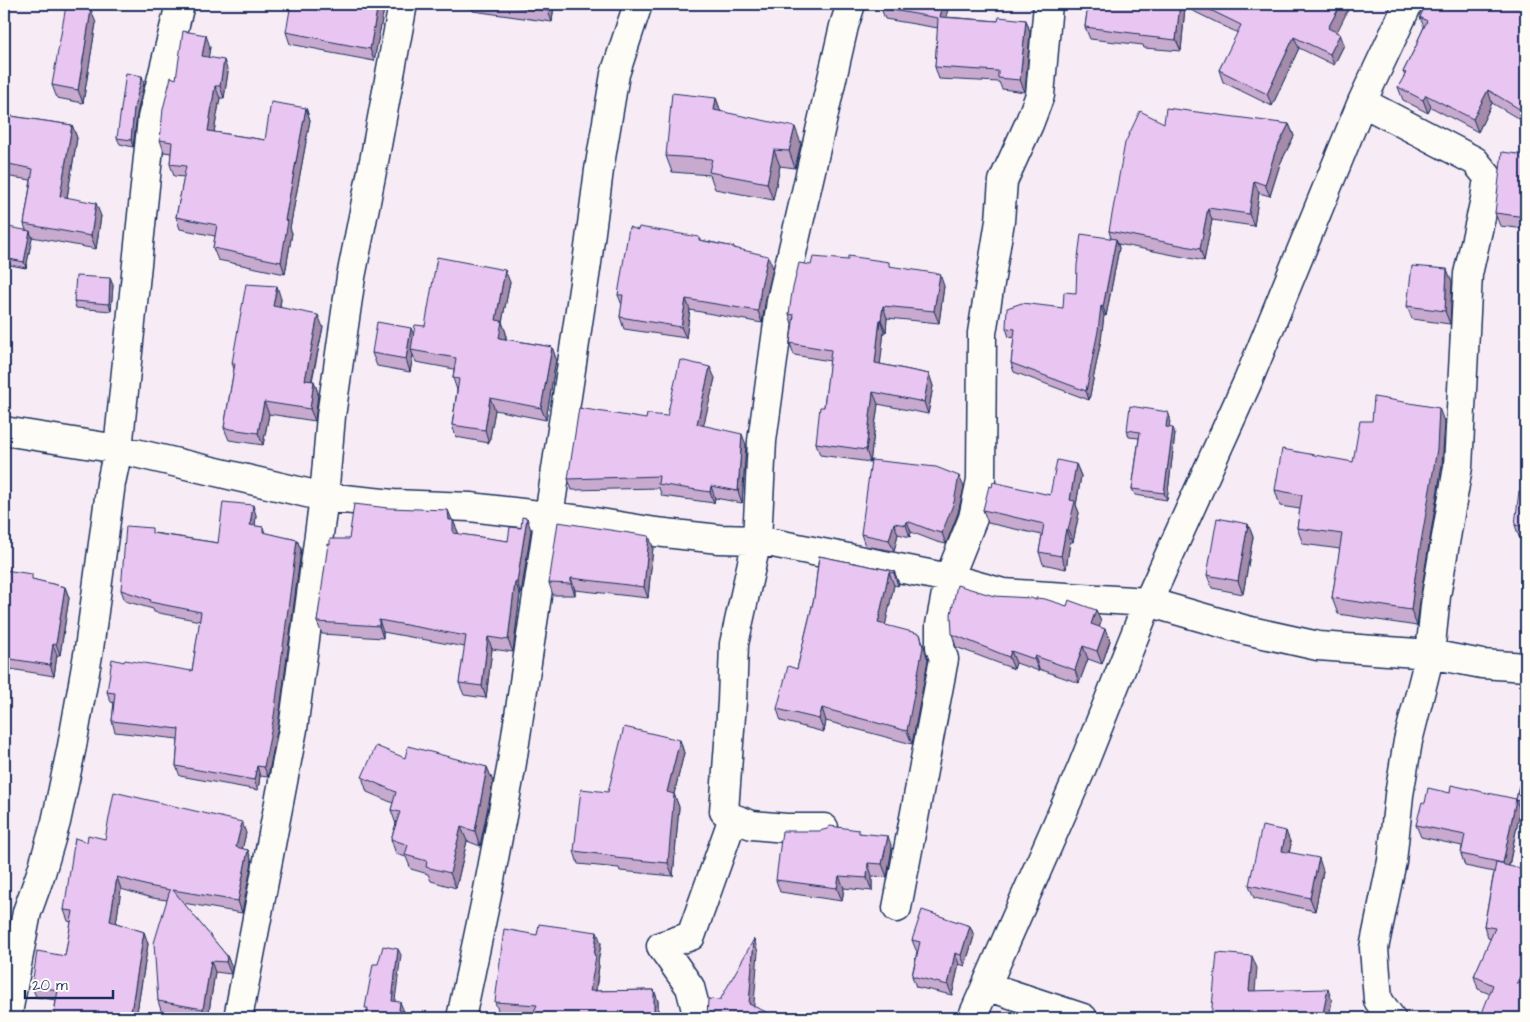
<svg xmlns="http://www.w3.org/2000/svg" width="1530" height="1022" viewBox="0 0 1530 1022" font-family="'Architects Daughter',sans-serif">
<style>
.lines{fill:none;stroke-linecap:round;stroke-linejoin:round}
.street-casing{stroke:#1b2f5e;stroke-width:31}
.street{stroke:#fdfcf7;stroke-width:28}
.wall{fill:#c8aacf;stroke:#1b2f5e}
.shaded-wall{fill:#a38ba9;stroke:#1b2f5e}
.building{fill:#e9c6f1;stroke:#1b2f5e}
</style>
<rect width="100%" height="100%" fill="#f7ecf5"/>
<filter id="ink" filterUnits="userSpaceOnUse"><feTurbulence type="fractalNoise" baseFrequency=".02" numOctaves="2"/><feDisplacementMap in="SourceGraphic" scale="10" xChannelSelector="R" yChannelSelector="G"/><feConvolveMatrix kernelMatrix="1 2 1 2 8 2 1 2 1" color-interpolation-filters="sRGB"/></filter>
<g filter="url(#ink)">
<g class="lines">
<g class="street-casing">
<path id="street" d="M1362,102l113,59 13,16 -3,22 -17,75 -10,193 -22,129 -6,58 -22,87 -9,54 -7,66 -18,87 4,52 13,18
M4,431l114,18 206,48 69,7 77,3 112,13 74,12 63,7 38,1 192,38 54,15 145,9 98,28 72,16 112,8 52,10 44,3
M733,818l-9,-7 8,-109 2,-58 23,-104 5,-99 19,-140 63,-275 7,-22
M897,908l47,-249 -4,-12v-22l9,-47 24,-60 8,-38 1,-147 18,-112 3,-40 26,-57 11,-29 8,-91
M986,986l97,32
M7,1018l20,-106 14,-39 15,-51 16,-76 17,-97 22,-166 7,-34 34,-331 28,-114
M238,1018l55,-289 31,-232 7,-81 20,-139 24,-121 28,-152
M461,1018l26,-123 24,-126 76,-506 12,-93 16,-96 23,-70
M698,1018l-8,-31 -29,-41 30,-10 42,-118 19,7 34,3h38
M972,1018l109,-248 67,-168 100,-221 114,-279 46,-98"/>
</g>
<use href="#street" class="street"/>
</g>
<path class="wall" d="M385,4l-11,57 -48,-9v-1l-36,-7 -4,-12z
M470,4h84l-2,18 -79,-11z
M787,4h28l-1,5z
M1088,4h263l-15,28 4,2 4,11 -10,20 -35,-17 -27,58 -49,-24 -4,-12 19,-37 -53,-26 -4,44 -37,-3 -1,-3 -53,-6 -5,-12z
M881,8l65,9 52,4 28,-1 4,12 -5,60 -23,-3 -3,-7 -60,-3 -4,-12 3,-39 -53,-9z
M1526,9v114l-34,-20 -14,29 -47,-25 -3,6 -25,-13 -5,-13 7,-11 -2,-4 15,-30v-2l6,-13 -4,-10z
M96,23l-13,80 -26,-5 -5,-13z
M210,47l-2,10 20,15 -4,26h-4l-6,34 51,8 41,-32 4,12 -20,108 2,5 -7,41 -67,-14 -5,-12 2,-12 -35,-7 -4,-12 8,-40 -10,-1 -4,-12 1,-11 -7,-1 -4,-12 16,-61z
M142,76l2,7 -7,31 -4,33 -13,-3 -3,-6z
M716,98l5,14 80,31 -6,25 -15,-2 -7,34 -58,-11 -5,-14 -38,-3 -6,-16z
M4,115l68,10 5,13 -10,60 34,18 -5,33 -64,-12 -6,31 -22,-4v-17l22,-17 -2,-6 7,-44 -27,-4z
M1164,123l125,1 5,12 -14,28 -10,32 -11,-3 -5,33 -42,-6 -8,41 -86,-17 1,4 -13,68 -2,-1 -3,25 -12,60 -75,-28 -3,-9 3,-25 -5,-1 -3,-9 57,-20 13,-15 35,-55 -2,-7z
M1526,155v74l-26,-3 -5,-13z
M638,230l62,10 34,7 1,1 38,20 -7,30 -4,25 -72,-13 -4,28 -62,-9 -4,-12 2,-12 -4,-10z
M811,265l133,21 -5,37 -52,-5 -1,14 -2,-1 -4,33 49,10 4,12 -5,28 -50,-10 -8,58 -50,-7 -4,-12 8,-36 6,-46 -36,-6 -4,-12 2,-19 -3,-10z
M510,282l-8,40 4,11v6l46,8 4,12 -10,61 -51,-10 -6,33 -33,-6 -4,-12 5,-35 -4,-12 1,-9 -38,-7 -3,-7 -3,17 -33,-6 -5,-13 42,-17 11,-10z
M1452,282l-2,42 -38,-5 -5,-13z
M113,285l-2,26 -35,-3 -2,-7z
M281,299l-1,8 43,20 -11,54h2l4,12 -3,28 -46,-7 -6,31 -34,-5 -5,-12 10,-59 -2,-6z
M715,378l-12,48 43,19 -4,58 -27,-5 -1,5 -52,-7 -3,-8 -87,2 -4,-11 78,-60 21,-3z
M1168,412l2,6 -1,9 6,7 -8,66 -32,-5 -3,-6 7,-51 -10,-1 -2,-7z
M1445,424l-3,41 -21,128 -4,33 -79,-12 -6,-16 8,-49 -37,-5 -6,-16 3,-19 -20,-3 -5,-16 78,-28z
M1076,464l5,12 -5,29 3,8 -6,29h-3l-4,27 -23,-5 -4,-12 3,-17 -54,-12 -5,-13 9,-23 58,8z
M964,487l-6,26 -12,31 -9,-2 -26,-10 -1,5 -12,-3 -4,17 -29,-5 -4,-12z
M1526,492v46l-7,-1 -4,-12z
M256,515l-1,11 8,1 2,6 32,7 4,10 -23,176 -10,51 -8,-1 -2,14 -78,-14 -4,-10 2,-27 -63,-7 -3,-11 2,-18 -3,-1 -4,-10 85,-21 8,-50 -46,-9 -1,-3 -28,-8 -4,-11 33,-57 64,10z
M452,520l6,12v2l50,7 23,-11 -10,64h-1l-7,58 -21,-3 -6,49 -22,-3 -5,-12 6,-36 -82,-15v6l-61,-4 -5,-12 13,-77 19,-6z
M1248,524l5,13 -10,57 -31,-6 -5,-13z
M653,547l-5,51 -73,-8v5h-22l-4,-12z
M819,556l75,15 5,13 -1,2 -4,-1 -9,40 39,21 4,14 -16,84 -86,-23 -2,11 -43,-11 -4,-12 20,-40 17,-71z
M4,570l31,10 30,7 4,11 -9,57h-3l-3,21 -50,-8z
M994,596l102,14 5,12 -2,5 6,2 5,12 -8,23 -14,-5 -9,24 -40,-14v2l-23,-8 -2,6 -58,-22 -4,-13z
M680,740l4,13 -10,41 5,13 -6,69 -53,-5 -1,-3 -41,-4 -4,-13 34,-59z
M1526,755v59l-5,-2 -1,-1 -11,55 17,152 -36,-24 -12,-5 -4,-13 17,-37 -3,-1 -4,-12 10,-54 -29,-6 -4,-12 1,-8 -41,-9 -5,-12 9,-22 25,-10 66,7z
M405,758l82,9 6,15 -13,64 -13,-5 -11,47 -25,-7 -3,-7 -17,-5 -5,-12 -10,-3 -5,-15 5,-15 -5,-14 2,-7 -26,-11 -5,-15z
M246,833l-4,16 6,1 4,12 -10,51 -59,-10 44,53 5,12 -1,6 -16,-2 -7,46h-14l-32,-5 -4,-12 9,-101 -15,-2 -31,-9 -5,34 28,9 4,12 -12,74h-81l-1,-5 2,-13 -20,-3 -4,-11 33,-30 6,-34 -3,-1 -4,-11 23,-68 18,-3z
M860,833l32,15 -5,29 -15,-1v15l-28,-3 -2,13 -62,-9 -4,-12z
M1291,844l-2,8 34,19 -8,40 -61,-13 -5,-13z
M970,926l4,10 -9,30 -6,-2 -7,31 -36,-8 -4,-11 5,-25 -1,-1 -4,-10z
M537,935l64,8 -3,20 1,3 -3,25 58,-1 4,11v17h-127l2,-3 -34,-2 -4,-11z"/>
<path class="shaded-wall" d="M378,4h7l-11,57 -4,-12z
M549,4h5l-2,18 -4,-11z
M812,4h3l-1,5z
M943,4h6l-5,24 -4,-11z
M1180,4h4l1,3 -4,44 -5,-11z
M1341,4h10l-18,36 -5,-12z
M91,10l5,13 -13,80 -5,-13z
M1026,20l4,12 -5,60 -5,-12z
M1340,34l4,11 -10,20 -4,-11z
M206,35l4,12 -3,21 -5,-12z
M1294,37l5,11 -27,58 -5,-12z
M224,60l4,12 -4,26 -4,-12z
M142,76l2,7 -7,31 -4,33 -2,-7 3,-32z
M215,86l5,12 -8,45 -4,-12z
M1488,90l4,13 -14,29 -5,-13z
M1426,95l5,12 -3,6 -5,-13z
M716,98l6,17 -8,-5z
M306,108l4,12 -20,108 2,5 -7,41 -4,-12 4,-42z
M1289,124l5,12 -14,28 -10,32 -5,-11 10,-33z
M72,125l5,13 -12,71 -5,-13z
M795,127l6,16 -6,25 -6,-17z
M774,150l6,16 -7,34 -6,-17z
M1254,181l5,12 -5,33 -5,-12z
M96,203l5,13 -5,33 -5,-13z
M1208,208l4,12 -8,41 -4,-12z
M30,231l2,7 -6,30 -2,-6z
M1116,239l3,9 -13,68 -3,-9z
M768,256l5,12 -7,30 -4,25 -4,-12 3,-25z
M1447,269l5,13 -2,42 -5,-13z
M505,270l5,12 -8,40 4,11 -2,17 -5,-12 -3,-18z
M940,274l4,12 -5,37 -5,-12z
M110,278l3,7 -2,26 -2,-7z
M277,286l4,13 -3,19 -5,-12z
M686,299l4,11 -4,28 -5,-11z
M883,306l4,12 -1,14 -5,-12z
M1101,306l3,9 -3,25 -12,60 -3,-9z
M318,315l5,12 -14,65 -4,-12z
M880,319l4,12 -5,44 -4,-12z
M411,328l5,13 -5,9 2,5 -3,17 -4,-13z
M552,347l4,12 -10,61 -5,-12z
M710,367l5,11 -14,58 -4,-12z
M929,374l4,12 -5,28 -4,-12z
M4,376l5,14 -4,26 -1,-4z
M314,381l4,12 -3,28 -5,-12z
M873,392l5,12 -8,58 -4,-12z
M490,398l5,12 -6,33 -4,-13z
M264,402l5,12 -6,31 -5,-12z
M1439,408l6,16 -3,41 -21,128 -4,33 -6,-16 4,-33z
M1168,412l2,6 -1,15 -3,-6z
M1173,428l2,6 -8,66 -3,-7z
M742,434l4,11 -4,58 -4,-12z
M1076,464l5,12 -5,29 3,8 -6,29 -5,-12 2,-30z
M959,476l5,11 -6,26 -12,31 -4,-11z
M711,486l4,12 -1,5 -4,-11z
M253,505l3,10 -2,21 -4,-11z
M448,510l5,12v-2l5,12 -1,13 -8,-25z
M527,518l4,12 -10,64 -4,-12z
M907,521l4,11 -1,5 -4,-12z
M894,523l4,11 -4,17 -5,-11z
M1248,524l5,13 -10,57 -5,-13z
M1066,529l4,13 -4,27 -5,-13z
M649,536l4,11 -5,51 -4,-11z
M297,540l4,10 -23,176 -10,51 -4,-10z
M894,571l5,13 -1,2 -4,-13z
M889,572l5,13 -11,51 -5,-13z
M571,578l4,12v5l-4,-11z
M515,582l5,12 -7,58 -5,-12z
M65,587l4,11 -9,57 -4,-11z
M1096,610l5,12 -5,15 -5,-13z
M379,620l4,12v6l-4,-12z
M1105,629l5,12 -8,23 -5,-13z
M920,634l4,12 4,14 -16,84 -5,-13z
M488,637l4,12 -6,49 -4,-12z
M53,644l4,11 -3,21 -4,-11z
M1083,646l5,13 -9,24 -4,-13z
M1011,651l5,12 -2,6 -5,-12z
M1035,656l4,13v2l-5,-12z
M822,708l4,13 -2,11 -5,-13z
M680,740l4,13 -10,41 5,13 -6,69 -5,-13 -1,-71z
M257,766l3,10 -2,14 -4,-10z
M487,767l6,15 -13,64 -5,-15z
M1516,799l4,12 -13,64 -4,-12z
M242,822l4,11 -6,26 -4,-12z
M461,827l6,14 -11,47 -6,-15z
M1286,831l5,13 -4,20 -5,-13z
M888,836l4,12 -5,29 -5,-13z
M248,850l4,12 -10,51 -4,-12z
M1319,858l4,13 -8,40 -5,-13z
M868,863l4,13v15l-5,-13z
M839,876l5,12 -2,13 -5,-13z
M117,877l4,12 -6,43 -5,-11z
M1526,880v33l-5,-8z
M970,926l4,10 -9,30 -4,-11z
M144,932l4,12 -12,74h-6z
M597,932l4,11 -3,20 1,3 -5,35 -4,-10z
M754,939l4,13 -5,65 -4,-13z
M398,949l3,6 -7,53 -2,-7z
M955,953l4,11 -7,31 -4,-10z
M227,956l5,12 -1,6 -5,-12z
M1252,956l5,12 -3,35 -5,-12z
M211,961l4,11 -7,46h-1l-4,-9z
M1526,962v24l-9,-3z
M1328,989l4,12 -3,17h-7z
M654,990l4,11v17h-4z
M400,1002l3,7 -2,8 -2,-7z"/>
<path class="building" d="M291,4h87l-8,45 -48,-9v-1l-36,-7z
M495,4h54l-1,7z
M882,4h61l-3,13 58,4 1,-4 27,3 -6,60 -22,-2v-7l-63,-4 3,-49 -57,-10z
M1088,4h92l-4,36 -36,-4v-2l-55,-7z
M1198,4h143l-13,24 12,6 -10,20 -36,-17 -27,57 -48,-24 22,-45z
M1426,4h90l10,5v104l-38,-23 -15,29 -47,-24 -3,5 -25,-13 8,-14 -3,-1 16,-32h-1l9,-19 -7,-4z
M66,6l25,4 -13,80 -26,-5z
M183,31l23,4 -4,21 22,4 -4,26h-5l-7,45 57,9 6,-38 35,6 -21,112 3,1 -7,41 -68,-14 4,-23 -41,-8 10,-51 -16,-2 2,-22 -12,-2 3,-31 8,-32 5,2z
M126,73l16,3 -8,32 -3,32 -14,-2z
M672,93l44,5 -2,12 81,17 -6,24 -15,-1 -7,33 -58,-11 3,-13 -46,-3z
M1166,108l123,16 -14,28 -10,33 -11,-4 -5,33 -41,-6 -8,41 -91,-18 16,-88 15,-32 24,12z
M4,115l68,10 -12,71 36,7 -5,33 -67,-12 9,-55 -29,-6z
M1502,152l24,3v62l-31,-4z
M8,227l22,4 -6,31 -20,-4v-11z
M629,227l9,3 1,-3 60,10v3l35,7v1l34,8 -7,30 -3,25 -72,-12 -5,28 -61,-10 3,-22h-5z
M1081,234l35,5 -13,68 -2,-1 -3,25 -12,60 -75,-28 4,-34 -9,-1 1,-20 15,-5 41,5 1,-16 12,1 1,-28z
M848,256l41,6v4l51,8 -6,37 -51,-5 -2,14 -1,-1 -5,44 54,11 -5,28 -51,-10 -7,58 -50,-7 4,-36h4l7,-57 -41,-7 4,-28 -5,-1 3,-22 7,-29 12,2 2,-8 35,3z
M437,257l68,13 -9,50 6,1 -3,17 53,9 -11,61 -51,-10 -5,32 -33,-5 7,-46 -6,-1 3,-20 -45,-8 4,-25 10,1z
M1412,266l35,3 -2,42 -38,-5z
M76,276l34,2 -1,26 -35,-3z
M246,284l31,2 -4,20 45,9 -13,65 9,1 -4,28 -46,-7 -6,31 -34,-5 11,-65h-3z
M377,322l34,6 -5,31 -34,-6z
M680,360l30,7 -13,57 45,10 -4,57 -27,-5 -1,6 -52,-8 1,-8 -91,3 11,-71 67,11 1,-5 20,2z
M1374,397l65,11 -2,41 -22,128 -4,33 -79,-12 10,-64 -45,-6 5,-33 -27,-5 7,-41 71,13 7,-41h12z
M1130,406l38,6 -2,15 7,1 -9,65 -32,-4 8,-57 -13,-2z
M871,460l65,7 23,9 -5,26 -12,31 -9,-2 -26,-10 -1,4 -12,-2 -5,17 -28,-6z
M1057,460l19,4 -6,36 5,1 -7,29 -2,-1 -5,27 -22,-4 5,-28 -61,-14 6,-24 3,1 1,-5 57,13z
M1519,491l7,1v35l-11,-2z
M223,502l30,3 -3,20 13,2v5l34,8 -23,176 -10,51 -7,-1 -3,14 -78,-14 3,-37 -67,-8 3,-28 -8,-1 5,-33 12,3 1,-2 67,11 9,-59 -51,-10 1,-2 -30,-10 5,-64 26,2v5l66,10z
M354,504l34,4 60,2 1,10h4v13l55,8 2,-14 11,1 1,-11 5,1 -10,64h-2l-7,58 -20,-3 -6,49 -23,-3 7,-47 -87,-16v6l-62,-4 11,-78 2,1v-6h19z
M1217,518l31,6 -10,57 -31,-6z
M558,522l91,14 -5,51 -73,-9v6l-22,-1z
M819,556l75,15v2l-5,-1 -11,51 42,11 3,13 -16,84 -85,-23 -3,11 -42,-10 11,-43 9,3 17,-71z
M4,570l28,4v5l33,8 -9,57h-3l-3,21 -46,-7z
M957,585l37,11 37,2 5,2v-2l9,1 22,7 2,-6 2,1 25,9 -5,14 14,5 -8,22 -14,-5 -8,24 -40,-14 -1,3 -23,-8 -2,6 -57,-23 -1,-20z
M624,727l56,13 -13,52 7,2 -6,69 -53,-5v-2l-41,-5 7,-62 27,3z
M1526,727v12h-1z
M376,746l29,12 3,-12 79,21 -12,64 -14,-4 -11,46 -24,-6 1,-6 -22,-6 3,-10 -17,-6 9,-27 -9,-2 5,-18 -34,-15z
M1526,755v48l-10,-3z
M1451,785l65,14 -13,64 -42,-9 4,-19 -49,-10 6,-23 3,1 3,-15 22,5z
M114,792l128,30 -6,25 12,3 -10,51 -65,-11 54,66 -1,6 -15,-1 -8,48 -45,-8 -4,-58 16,-53 -22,-4 -31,-9 -7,44 34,11 -14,86h-75l1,-4 -2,-1 4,-23 -26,-4 5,-35 28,5 8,-45 -9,-1 11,-72 12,4 1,-7 17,4z
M830,826l29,4v3l29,3 -6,28 -14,-1 -1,15 -28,-2 -2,12 -61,-8 6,-49h37l8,-2z
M1262,826l24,5 -4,20 37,7 -9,40 -61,-13z
M1496,863l30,7v10l-5,25 5,2v55l-9,21 9,2v33h-46l13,-33 -19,-9 21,-48 -11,-2z
M922,910l48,16 -9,29 -6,-2 -7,32 -36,-9 8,-34 -8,-2z
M539,924l58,8 -3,23 2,1 -6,35 64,-1v28h-123l6,-13 -42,-3 9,-73 33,6z
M754,939l-5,65 30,14h-72l1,-19 12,1z
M383,946l15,3 -6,52 8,1 -1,8 11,4 -2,4h-42l2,-10h-3l8,-44h5z
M1217,953l35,3 -3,35 79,-2 -6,29h-111z"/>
</g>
<rect width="1530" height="1022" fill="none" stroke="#fdfcf7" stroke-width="20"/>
<rect x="10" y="10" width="1510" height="1002" fill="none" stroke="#1b2f5e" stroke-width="2" filter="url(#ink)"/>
<path d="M25 990v8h88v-8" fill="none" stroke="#1b2f5e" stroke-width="2.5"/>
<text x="32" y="990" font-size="15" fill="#1b2f5e" stroke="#fdfcf7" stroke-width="4" paint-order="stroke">20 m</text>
</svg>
